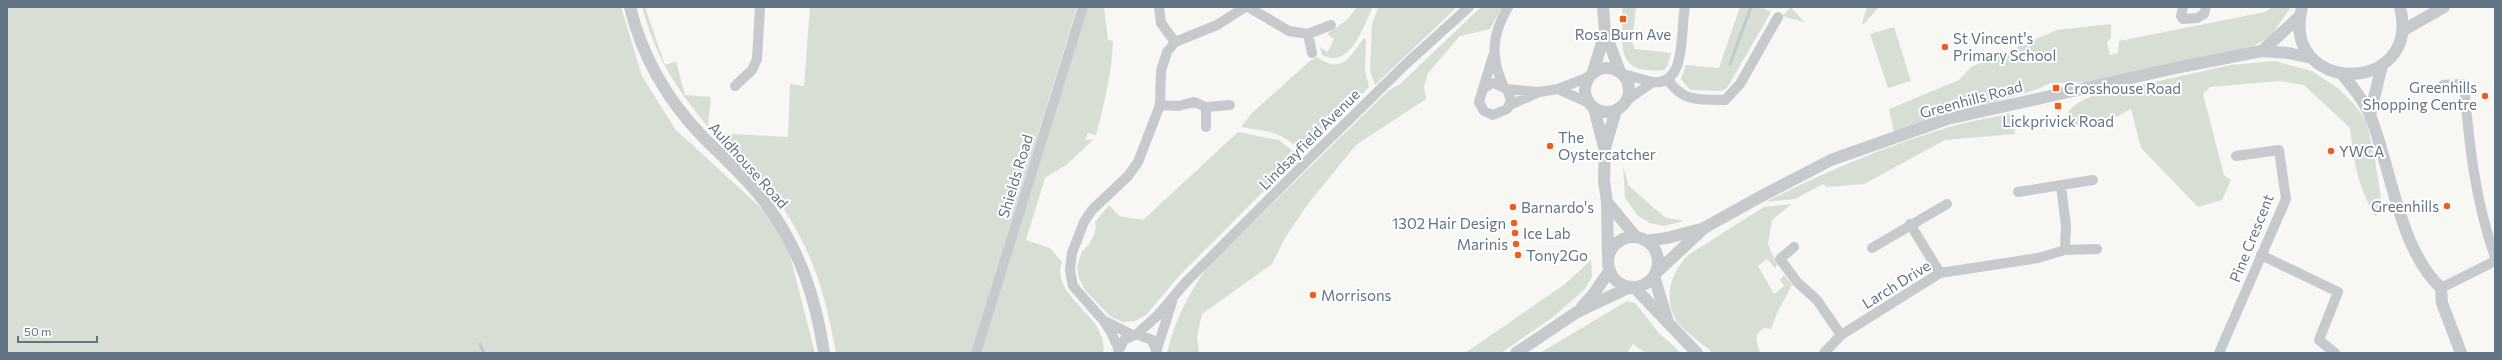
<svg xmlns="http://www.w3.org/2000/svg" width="2502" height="360" viewBox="0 0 2502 360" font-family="Commissioner,sans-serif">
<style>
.green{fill:#d7dfd4}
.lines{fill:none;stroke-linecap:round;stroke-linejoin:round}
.stream{stroke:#bfcacf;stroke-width:3}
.minor{stroke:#c6cacd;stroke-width:10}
.tertiary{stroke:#c6cacd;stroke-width:12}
.poi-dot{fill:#f05e1b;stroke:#fff;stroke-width:1.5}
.labels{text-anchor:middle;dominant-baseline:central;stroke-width:4;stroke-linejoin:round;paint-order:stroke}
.poi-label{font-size:15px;fill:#647487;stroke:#fff;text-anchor:start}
.street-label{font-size:15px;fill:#647487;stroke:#fff}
</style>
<rect width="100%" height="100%" fill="#f7f7f3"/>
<path class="green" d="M7,7h614l21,69 33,53 108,99 32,125h-808z
M642,7h3l20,58 11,-4 9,34 26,2 -3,30c-34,-42 -51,-67 -66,-120z
M810,7h267l-106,346h-135c-11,-63 -26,-111 -66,-163 -16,-20 -37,-38 -56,-57l74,4 2,-53 14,2z
M1088,7h16l4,33 5,1c-1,32 -9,64 -17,94l-8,-2 -3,7 8,-1 -1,2 -26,24 -21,13 -19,62 24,8 12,14c-13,35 48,54 41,91h-122z
M1357,7h16c-10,19 -22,63 -51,48l-2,-8 8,5 6,-13 -7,-5 20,-14z
M1378,7h79l-82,78 -5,-14 2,-46z
M1481,7h21l-12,22 -30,7 -32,37 -4,13 2,13 -70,46 -49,60 -22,33 -13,26 -70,50 -5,23 2,16h-32c8,-33 21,-59 41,-87l180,-175 12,-7z
M1622,7h14l-4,35 3,7 36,4 -3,12 -4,5c-52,5 -40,-27 -42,-63z
M1740,7h21l10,5 -44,76 -6,3 -31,-1 -9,-11 5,-14 33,3z
M1791,7l13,15 -22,-6z
M1867,7h12l-15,17 -2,-1z
M2272,7h19l-21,30 -18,10 -157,35 -44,1 -16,7 -141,42 -5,-23 70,-29 12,-13 86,-37 54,-6v14l-4,4 3,13 8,-2 1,-12 146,-29z
M1894,27l17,54 -23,7 -18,-54z
M1363,39h3l-1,32 4,16 -66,66c-21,-22 -33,-21 -62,-26l10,-13 60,-54 6,-3c24,17 32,2 46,-18z
M2274,61l38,10 27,18 15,15 12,16 9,40 6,38 -3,2 3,12 -6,4c-18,-32 -21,-53 -25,-88l-46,-43 -25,-4 -69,6 -7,7 21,81 7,5 -9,20 -24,7 -57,-59 -10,-39 -23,12 -43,6c-1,-18 13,-25 27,-31l138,-31z
M2012,113l3,21 -70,6 -81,44 -37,3 -4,-3 -28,15 -29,3c57,-30 121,-56 183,-75 20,-6 42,-9 63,-14z
M1238,132l41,8 20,16 -119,119 -34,40 -11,6 -13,1 -12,-6 -25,-26 -6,-12 -2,-11 5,-16c8,-5 16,-21 13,-29l14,-17 10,11 24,4z
M1623,166l6,20 33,29 5,3 17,3 -21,5 -13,-3 -12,-7 -13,-18z
M1792,204l-20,16 -4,24 9,21 -2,3 -8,-9 -9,7 16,28 10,-8 -4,-6 4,-5 8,10 -14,26 -7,18 -7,-1c-11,7 -7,14 -4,25h-47c-9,-8 -31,-23 -37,-33 -13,-22 -5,-48 12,-65l71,-45 5,-3z
M1591,260l1,17 -8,13 -31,27 -52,36h-36l100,-69z
M1627,301l8,2 23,29 23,21h-35l-13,-9 -6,9h-87z"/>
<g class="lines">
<path class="stream" d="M1730,64l21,-57
M480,344l4,9"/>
<path class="minor" d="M1159,7l2,16 14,19
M1248,7l41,24 19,3 23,-9
M2183,7l-2,9 2,3 14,-1 7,-4 2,-7
M1308,34l4,19
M1622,74c10,2 21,6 31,8 35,4 27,-55 32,-75
M1667,79c17,24 32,20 58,21l15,-16 38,-67
M1503,85c-13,-29 -11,-50 5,-78
M2443,85l21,-1c5,59 11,117 31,173
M735,86l17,-16 5,-11 3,-52
M1484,88l9,-5 14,6 4,12 -4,8 -14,6 -9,-4 -5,-9 14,-46
M1507,89l30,3
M1558,89l31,14
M1627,100l26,-18
M1160,105l18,1 16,-4 12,5 24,-2
M1510,105l29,-13 19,-3 31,-12
M1206,107v20
M2061,186l5,40 -1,24
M2018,192l75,-12
M1910,224l30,49
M1794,247l-14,12 17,23 20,18 24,35
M1872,248l75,-44
M2261,255l77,37 -19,48 16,13
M2441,288l54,-27
M1105,321l27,14
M1137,334l20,-18 29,-34 121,-121 100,-98 62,-56
M1157,349l15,-47
M1119,350l-8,-18 -8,-12 -30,-34 -3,-16 2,-17 12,-31 8,-12 36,-34 10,-14 22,-57 1,-34 6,-19 8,-10 42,-17 28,-18
M1118,352l6,-12 13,-6 15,6 5,13
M976,353l107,-346
M1824,353l17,-18 99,-62 98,-15 27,-8 32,-1
M2219,353l67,-154 -7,-49 -43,6"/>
<path class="tertiary" d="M630,7c12,49 38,94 73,130 22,22 46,43 64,68 33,45 49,94 57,148
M1603,7l2,25 15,40
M2302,7c-23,89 121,89 98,0
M2402,31l42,-24
M2262,51l37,-34
M1585 90a22 22 0 1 1 44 0a22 22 0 1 1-44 0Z
M1593,72l12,-39
M2343,75c10,13 21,25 27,40 21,52 29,134 71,173l1,15 19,50
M1594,108l10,39
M2370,115l12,-50
M1607,202l29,35
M1608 262a25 25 0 1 1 50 0a25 25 0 1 1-50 0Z
M1646,241l21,-3 34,-9
M1608,255l-1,-53 -3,-21 1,-33 11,-38
M1656,273l48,-45 54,-30 73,-38 116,-41 233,-52 82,-16 26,2 24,5
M1654,276l13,43
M1634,287l63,66
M1582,307l13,-15 15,-22
M1516,353l61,-41 53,-25"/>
</g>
<g class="poi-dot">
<rect x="1619" y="15" width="8" height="8" rx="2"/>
<circle cx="1945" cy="47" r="4"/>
<rect x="2052" y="84" width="8" height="8" rx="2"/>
<circle cx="2485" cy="96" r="4"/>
<rect x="2054" y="102" width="8" height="8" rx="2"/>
<circle cx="1550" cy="146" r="4"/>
<circle cx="2331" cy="151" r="4"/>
<circle cx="2447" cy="206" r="4"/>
<circle cx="1513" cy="207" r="4"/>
<circle cx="1514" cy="223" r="4"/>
<circle cx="1515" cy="233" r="4"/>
<circle cx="1516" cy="244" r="4"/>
<circle cx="1518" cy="255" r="4"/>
<circle cx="1313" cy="295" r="4"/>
</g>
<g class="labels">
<g class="poi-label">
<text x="1623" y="34" text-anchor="middle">Rosa Burn Ave</text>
<text x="1953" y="38">St Vincent's<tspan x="1953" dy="17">Primary School</tspan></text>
<text x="2477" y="87" text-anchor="end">Greenhills<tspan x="2477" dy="17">Shopping Centre</tspan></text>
<text x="2064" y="88">Crosshouse Road</text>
<text x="2058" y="121" text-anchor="middle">Lickprivick Road</text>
<text x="1558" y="137">The<tspan x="1558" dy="17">Oystercatcher</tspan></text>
<text x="2339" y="151">YWCA</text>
<text x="2439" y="206" text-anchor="end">Greenhills</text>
<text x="1521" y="207">Barnardo's</text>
<text x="1506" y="223" text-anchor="end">1302 Hair Design</text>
<text x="1523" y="233">Ice Lab</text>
<text x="1508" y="244" text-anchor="end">Marinis</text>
<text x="1526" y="255">Tony2Go</text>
<text x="1321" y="295">Morrisons</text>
</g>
<g class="street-label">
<text transform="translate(1971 99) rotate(-15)">Greenhills Road</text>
<text transform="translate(1309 139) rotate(-45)">Lindsayfield Avenue</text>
<text transform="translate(749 165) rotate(48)">Auldhouse Road</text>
<text transform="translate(1015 176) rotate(-73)">Shields Road</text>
<text transform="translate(2251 238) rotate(-68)">Pine Crescent</text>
<text transform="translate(1896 284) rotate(-32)">Larch Drive</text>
</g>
</g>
<rect width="2502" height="360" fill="none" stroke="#647487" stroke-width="16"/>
<path d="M18 336v6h79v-6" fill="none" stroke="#647487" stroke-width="2"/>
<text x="24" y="336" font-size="12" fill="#647487" stroke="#ffffff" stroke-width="3" paint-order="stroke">50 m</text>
</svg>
